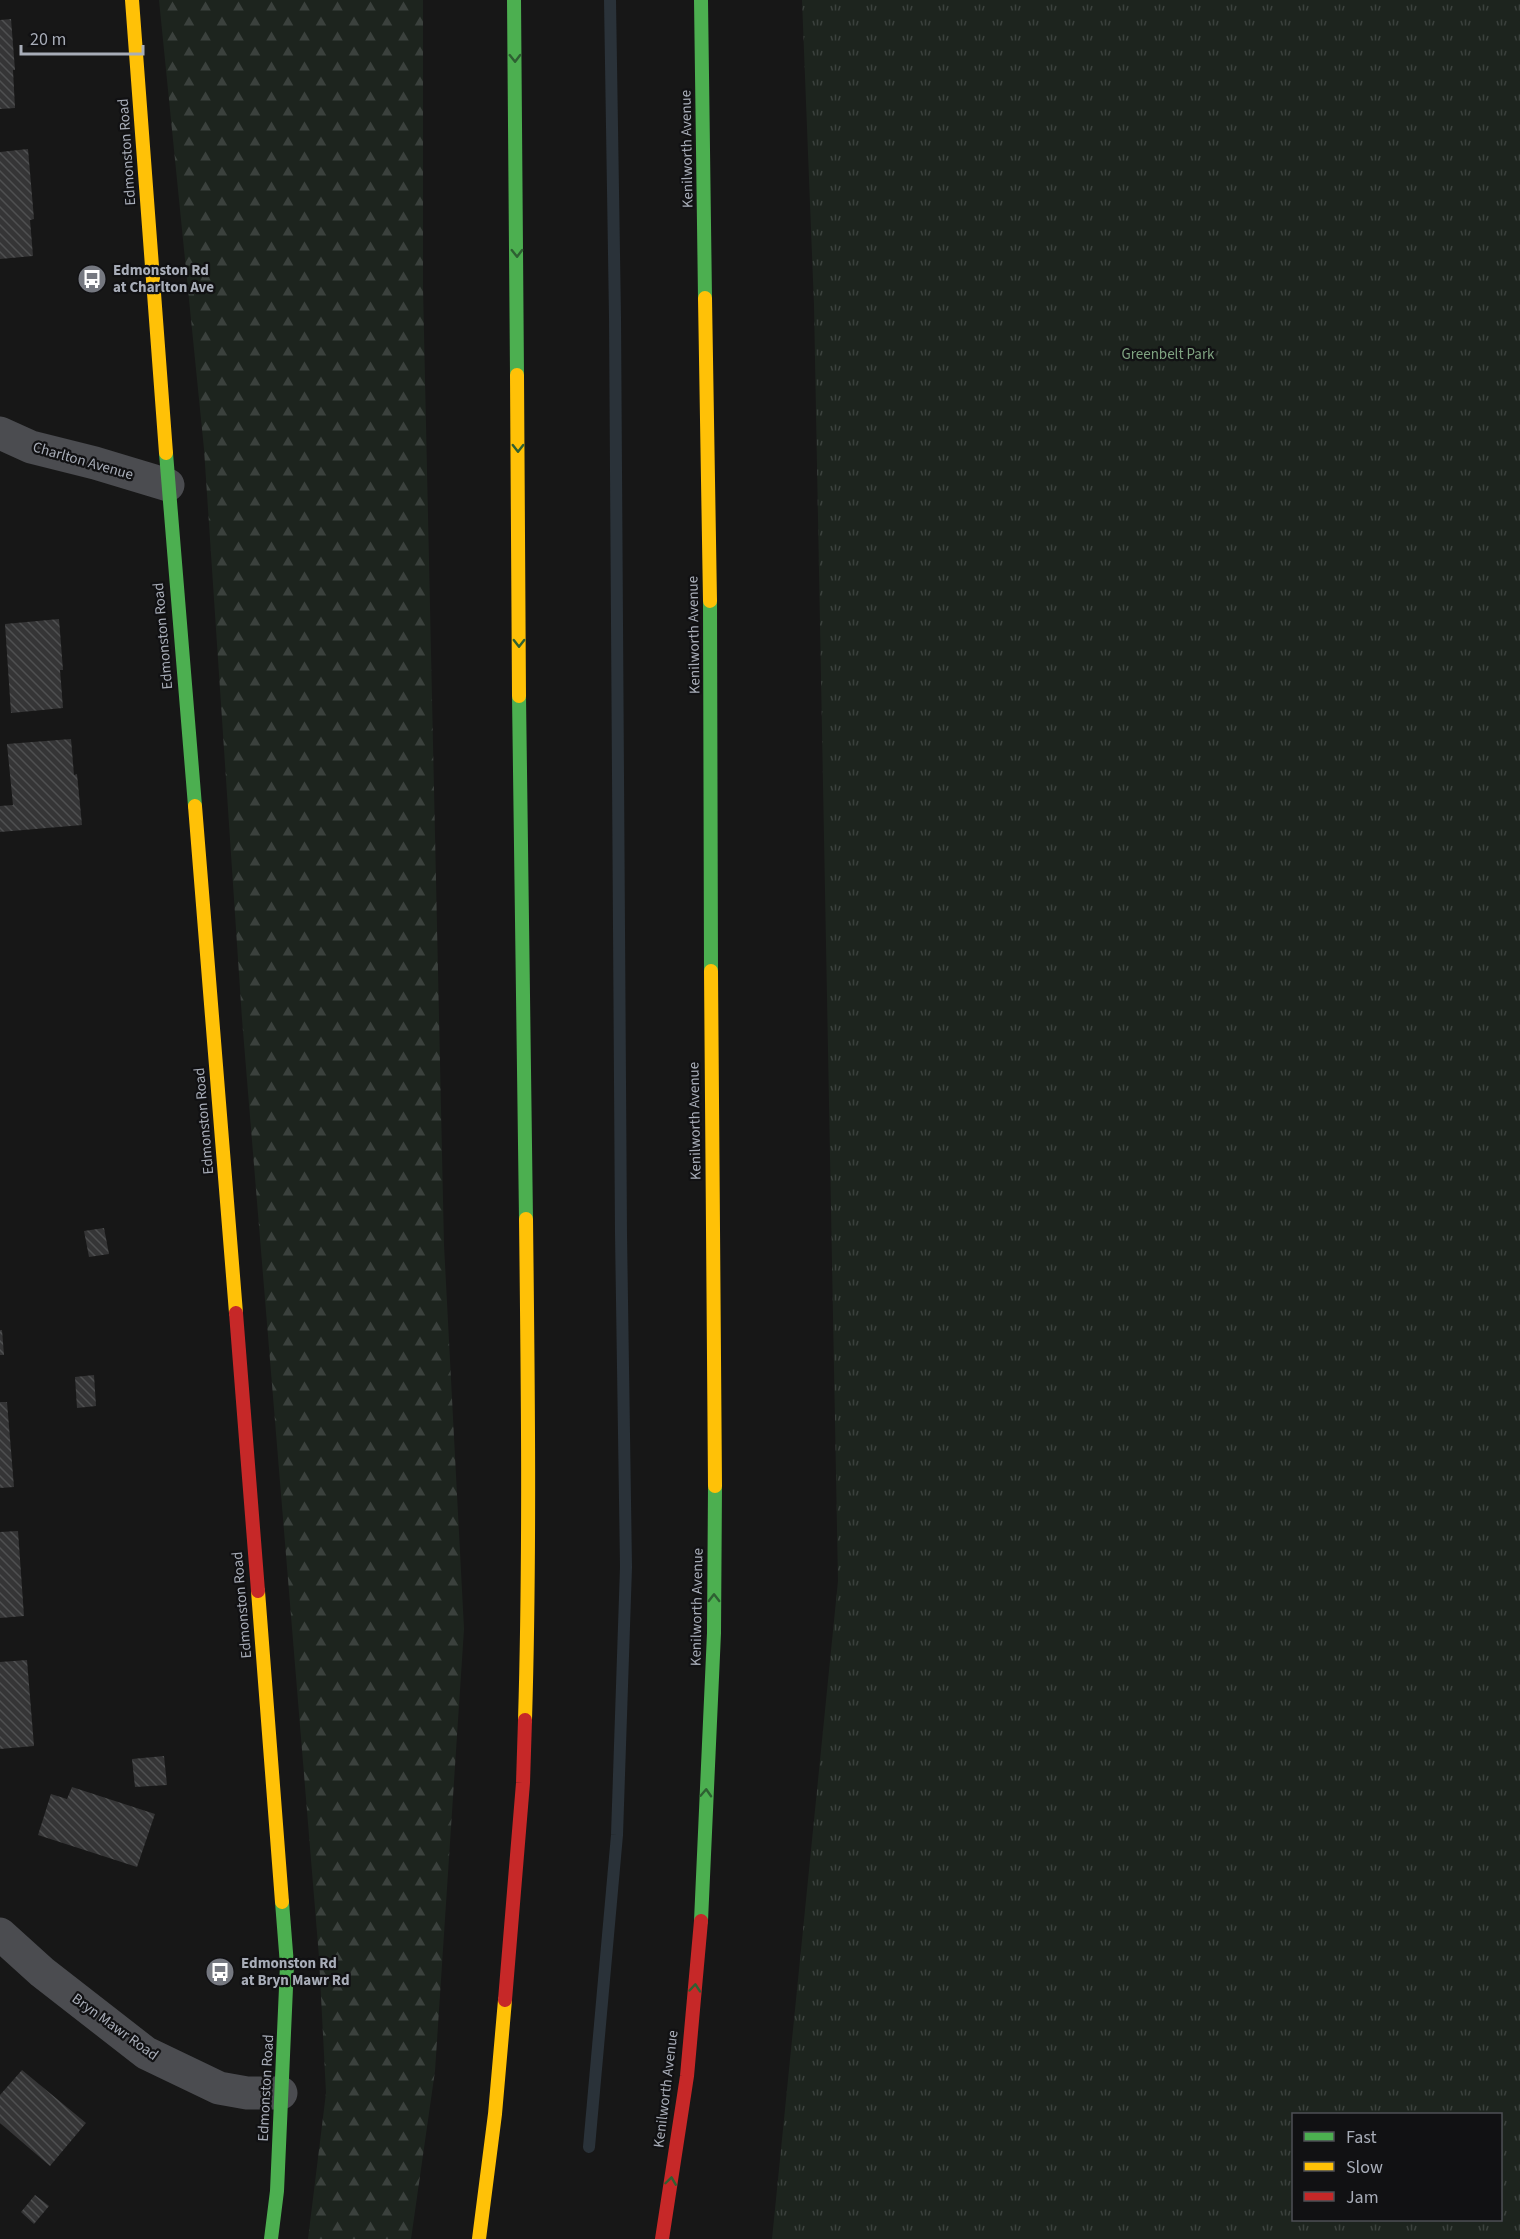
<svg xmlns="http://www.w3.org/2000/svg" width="1520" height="2239" viewBox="0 0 1520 2239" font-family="'Source Sans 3',sans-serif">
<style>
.forest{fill:url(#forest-firs)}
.park{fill:url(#park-tufts);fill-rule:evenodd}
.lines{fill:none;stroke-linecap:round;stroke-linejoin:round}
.stream{stroke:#2a3239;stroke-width:12}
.building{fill:url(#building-back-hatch)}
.street{stroke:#4b4c50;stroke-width:33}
.fast{stroke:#4caf50;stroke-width:14}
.slow{stroke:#ffc107;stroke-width:14}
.jam{stroke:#c62828;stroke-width:14}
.oneway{stroke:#2e6032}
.labels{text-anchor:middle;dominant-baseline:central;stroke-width:4.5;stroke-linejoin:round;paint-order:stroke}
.street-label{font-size:15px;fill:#a8adb8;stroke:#111113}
.poi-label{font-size:15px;font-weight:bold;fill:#a8adb8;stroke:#111113;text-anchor:start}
.park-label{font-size:15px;fill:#7fa381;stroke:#111113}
</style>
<defs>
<pattern id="forest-firs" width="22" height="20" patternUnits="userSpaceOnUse" patternTransform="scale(1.5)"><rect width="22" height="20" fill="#1d241e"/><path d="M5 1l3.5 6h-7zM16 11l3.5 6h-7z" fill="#3b413d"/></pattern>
<pattern id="park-tufts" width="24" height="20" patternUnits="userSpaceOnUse" patternTransform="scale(1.5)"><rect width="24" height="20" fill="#1d241e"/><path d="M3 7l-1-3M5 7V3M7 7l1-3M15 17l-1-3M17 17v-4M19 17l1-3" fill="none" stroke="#3b413d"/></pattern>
<pattern id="building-back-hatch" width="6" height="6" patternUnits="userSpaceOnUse" patternTransform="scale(1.5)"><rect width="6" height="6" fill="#353536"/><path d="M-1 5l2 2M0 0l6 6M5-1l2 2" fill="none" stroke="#4f5051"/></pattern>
</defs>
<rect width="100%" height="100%" fill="#171717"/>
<path class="forest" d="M159,0h264v288l21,957 20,384 -29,442 -24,168h-103l18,-146 -7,-136 -77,-938 -38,-570z"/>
<path class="park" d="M802,0h718v2239h-748l66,-658 -24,-1276zM1294,2114h206v106h-206z"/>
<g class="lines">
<path class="stream" d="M589,2147l28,-312 9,-268 -5,-333 -6,-917 -5,-317"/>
</g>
<path class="building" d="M11,19l4,51h-2l2,38 -15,1v-89z
M28,149l6,70 -4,1 3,36 -33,3v-107z
M59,619l4,51h-3l3,38 -52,5 -6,-89z
M71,739l3,36 3,-1 5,51 -82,7v-26l13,-1 -6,-61z
M104,1228l5,26 -20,3 -5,-26z
M0,1330h2l2,25h-4z
M94,1375l2,31 -19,2 -2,-31z
M0,1402h7l7,85 -14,1z
M18,1531l6,85 -24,2v-86z
M27,1660l7,86 -34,3v-87z
M164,1756l3,29 -32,2 -3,-28z
M72,1787l83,27 -18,53 -99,-32 13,-41 16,5z
M22,2070l64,53 -36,43 -50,-43v-28z
M35,2195l14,11 -15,18 -13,-12z"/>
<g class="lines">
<path class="street" d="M0,433l31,14 64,16 73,22
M0,1934l42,38 104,81 73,35 28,5h34"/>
<path class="fast" d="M514,0l3,375
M701,0l4,298
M166,453l29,353
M710,601l1,370
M519,696l7,523
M701,1921l13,-288 1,-147
M271,2239l6,-48 10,-226 -5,-63"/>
<path class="slow" d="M132,0l34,453
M705,298l5,303
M517,375l2,321
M195,806l41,507
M711,971l4,515
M258,1591l24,311
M525,1720c5,-167 3,-334 1,-501
M479,2239l16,-125 10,-114"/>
<path class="jam" d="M236,1313l22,278
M505,2000l18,-217 2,-63
M662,2239l25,-163 14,-155"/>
</g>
<defs><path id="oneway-chevron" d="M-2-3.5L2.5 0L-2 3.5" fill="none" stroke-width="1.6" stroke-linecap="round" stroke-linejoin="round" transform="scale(1.5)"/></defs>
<g class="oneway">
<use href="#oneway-chevron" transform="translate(515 58) rotate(89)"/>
<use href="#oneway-chevron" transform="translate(517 253) rotate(89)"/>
<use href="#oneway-chevron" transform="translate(518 448) rotate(90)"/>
<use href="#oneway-chevron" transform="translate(519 643) rotate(90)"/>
<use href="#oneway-chevron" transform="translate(714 1598) rotate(-90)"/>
<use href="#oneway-chevron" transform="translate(706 1793) rotate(-87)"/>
<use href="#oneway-chevron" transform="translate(695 1988) rotate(-85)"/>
<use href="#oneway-chevron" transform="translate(671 2181) rotate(-82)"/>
</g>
<defs>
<g id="bus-disc" transform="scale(1.5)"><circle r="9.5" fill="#757880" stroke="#111113"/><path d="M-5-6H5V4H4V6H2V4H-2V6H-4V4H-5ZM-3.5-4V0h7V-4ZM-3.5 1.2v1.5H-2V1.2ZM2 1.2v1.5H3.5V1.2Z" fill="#fff"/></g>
</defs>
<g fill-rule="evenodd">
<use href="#bus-disc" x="92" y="279"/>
<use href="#bus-disc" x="220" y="1972"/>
</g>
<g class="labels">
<g class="street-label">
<text transform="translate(687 149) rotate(-91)">Kenilworth Avenue</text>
<text transform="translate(127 152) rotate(-94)">Edmonston Road</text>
<text transform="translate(83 461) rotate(16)">Charlton Avenue</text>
<text transform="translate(694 635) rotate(-91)">Kenilworth Avenue</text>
<text transform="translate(163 636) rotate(-95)">Edmonston Road</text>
<text transform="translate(204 1121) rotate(-95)">Edmonston Road</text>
<text transform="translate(695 1121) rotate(-91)">Kenilworth Avenue</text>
<text transform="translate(242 1605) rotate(-95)">Edmonston Road</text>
<text transform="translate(697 1607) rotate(-89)">Kenilworth Avenue</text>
<text transform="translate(115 2027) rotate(36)">Bryn Mawr Road</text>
<text transform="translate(266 2088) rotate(-87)">Edmonston Road</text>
<text transform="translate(666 2089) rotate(-83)">Kenilworth Avenue</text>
</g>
<g class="poi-label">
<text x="113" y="270">Edmonston Rd<tspan x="113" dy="17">at Charlton Ave</tspan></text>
<text x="241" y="1963">Edmonston Rd<tspan x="241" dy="17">at Bryn Mawr Rd</tspan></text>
</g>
<g class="park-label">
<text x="1168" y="354">Greenbelt Park</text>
</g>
</g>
<rect x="1292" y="2113" width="210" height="108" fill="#111113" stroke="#4d4f55" stroke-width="1.5"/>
<rect x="1304" y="2132" width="30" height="9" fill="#4caf50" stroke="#4d4f55" stroke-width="1.5"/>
<text x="1346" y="2143" font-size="18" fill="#a8adb8">Fast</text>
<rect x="1304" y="2162" width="30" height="9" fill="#ffc107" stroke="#4d4f55" stroke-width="1.5"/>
<text x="1346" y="2173" font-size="18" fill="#a8adb8">Slow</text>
<rect x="1304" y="2192" width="30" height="9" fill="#c62828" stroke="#4d4f55" stroke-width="1.5"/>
<text x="1346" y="2203" font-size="18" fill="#a8adb8">Jam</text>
<path d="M21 45v9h122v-9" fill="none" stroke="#a8adb8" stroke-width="3"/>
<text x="30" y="45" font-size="18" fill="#a8adb8" stroke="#111113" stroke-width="4.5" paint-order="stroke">20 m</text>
</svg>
